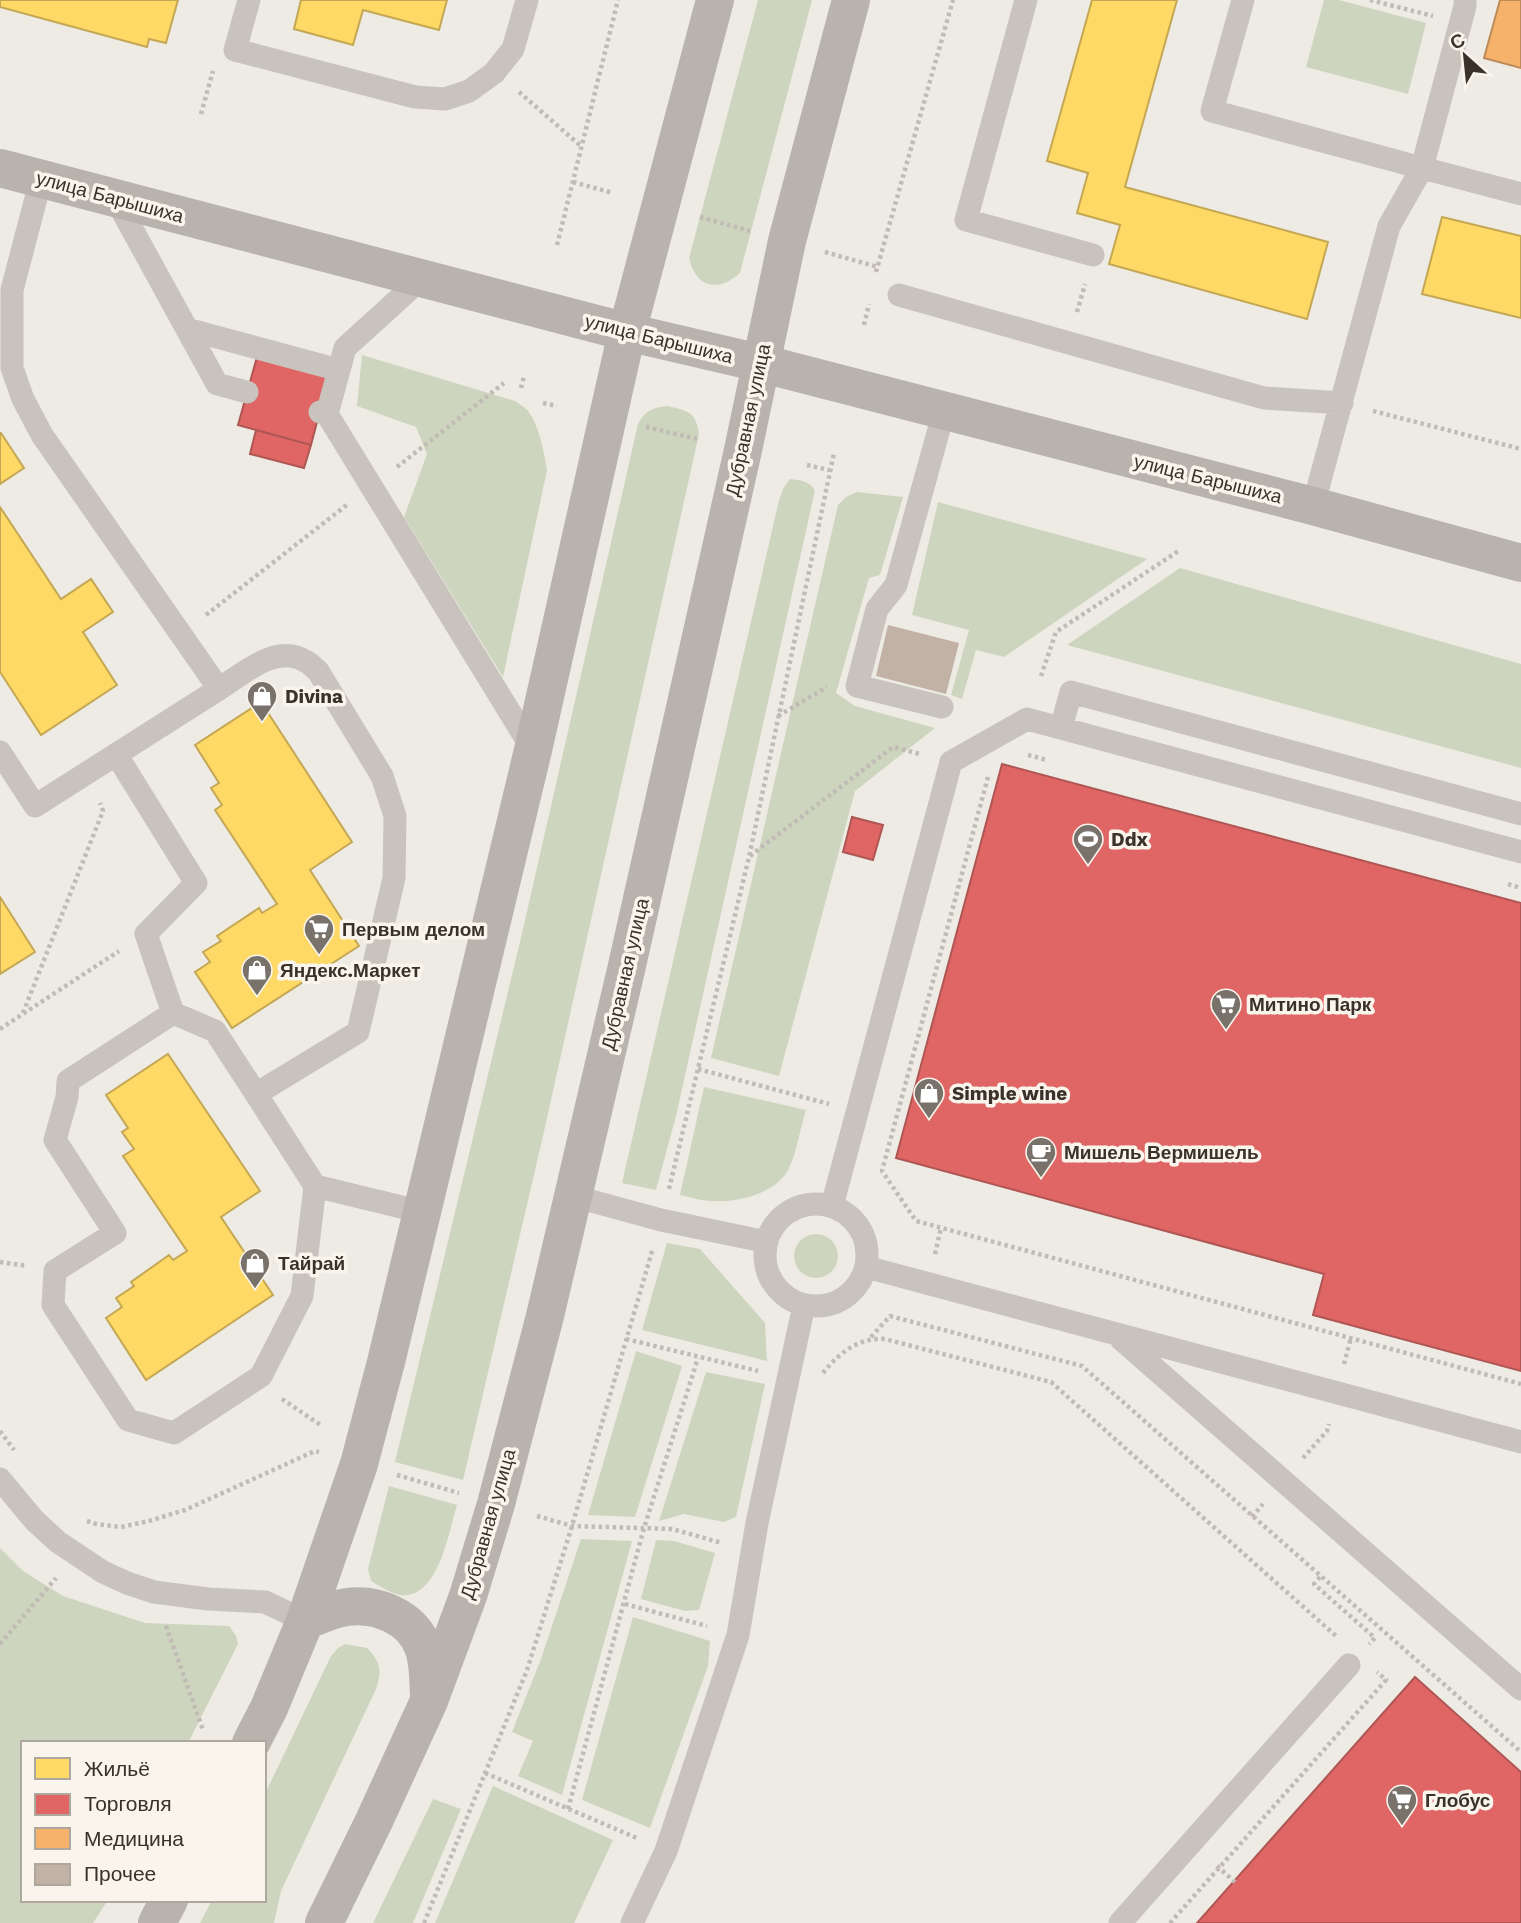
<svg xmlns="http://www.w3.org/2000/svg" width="1521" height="1923" viewBox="0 0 1521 1923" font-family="'Work Sans',sans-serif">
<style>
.green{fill:#ced5be}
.homes{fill:#ffd966;stroke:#c4a754;stroke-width:2}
.shops{fill:#e06666;stroke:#ae5654;stroke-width:2}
.health{fill:#f6b26b;stroke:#bd8b58;stroke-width:2}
.building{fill:#c2b1a5}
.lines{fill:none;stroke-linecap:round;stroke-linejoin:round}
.path{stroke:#c1bbb5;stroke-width:4.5;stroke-dasharray:3.5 3.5;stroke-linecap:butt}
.service{stroke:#c8c3bd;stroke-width:23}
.secondary{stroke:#b8b3ad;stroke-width:38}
.labels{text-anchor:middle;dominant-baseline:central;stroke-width:7;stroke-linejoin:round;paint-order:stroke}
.street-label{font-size:19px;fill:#39312a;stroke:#faf5ec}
.poi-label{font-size:19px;font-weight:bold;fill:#39312a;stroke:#faf5ec;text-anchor:start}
</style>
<rect width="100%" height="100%" fill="#eeebe4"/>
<path class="green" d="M758,0h54l-72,273c-22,20 -44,15 -51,-15z
M1324,0h15l87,23 -18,71 -102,-27z
M362,355l153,46c4,3 10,6 13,10 11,14 16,41 19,59l-44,207 -99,-160 23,-63 -11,-27 -59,-21z
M668,406c19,5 28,5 31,28l-156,702 -80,344 -68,-18 128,-533 115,-505c7,-13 15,-17 30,-18z
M790,479c10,1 19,2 25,11l-139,626 -20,74 -34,-7 157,-683 4,-11z
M857,492l46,5 -23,78 -11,3 -33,115 19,13 80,22 -80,63 -76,285 -68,-18 127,-553 8,-8z
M938,502l209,57 -143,98 -28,-7 -14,49 -11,-4 18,-65 -57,-15z
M1180,568l341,96v104l-454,-123z
M704,1087l102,23c-6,19 -9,41 -17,58 -11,25 -52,35 -77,33 -11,0 -22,-4 -32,-6z
M794 1256a22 22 0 1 1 44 0a22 22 0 1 1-44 0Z
M667,1243l33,6 65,74 2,38 -125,-31z
M636,1351l46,15 -47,151 -47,-2z
M706,1372l59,12 -29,133 -12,5 -40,-8 -25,7z
M389,1486l68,19c-8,25 -18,95 -57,90 -9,-2 -21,-9 -29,-14l-3,-12z
M581,1539l51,2 -70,254 -44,-19 15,-35 -21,-9 29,-73z
M656,1540l18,1 41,12 -16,57 -14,1 -44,-12z
M0,1548l23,23 40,25 82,27 84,3 7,10 2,8 -50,99h-165v157h85l-15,23h-93z
M633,1617l77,24 -2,25 -58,162 -68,-28z
M345,1644l22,4c14,14 15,23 9,41l-95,202 -7,32h-74l12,-23h52v-104l67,-140 7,-8z
M493,1786l120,54 -39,83h-139z
M433,1799l28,10 -48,114h-40z"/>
<path class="homes" d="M0,0h178l-12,43 -17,-4 -2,8 -147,-40z
M301,0h146l-8,30 -76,-20 -10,35 -59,-16z
M1092,0h85l-52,187 203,55 -21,77 -198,-55 11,-39 -43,-12 11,-40 -41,-12z
M1442,217l79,19v82l-99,-24z
M1,433l23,35 -24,16v-50z
M0,507l61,92 30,-20 22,33 -30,20 34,53 -76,50 -41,-63z
M261,702l91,140 -42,28 49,76 -127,82 -37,-56 15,-10 -7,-10 18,-11 -4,-5 42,-28 3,5 15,-9 -62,-94 7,-5 -11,-17 8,-5 -24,-38z
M0,897l35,55 -35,22z
M168,1054l92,137 -39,26 52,78 -127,85 -40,-62 16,-11 -6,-9 18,-12 -3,-4 38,-27 4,5 14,-9 -64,-95 11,-7 -12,-17 6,-4 -22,-33z"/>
<path class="shops" d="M257,357l72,19 -18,69 -73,-20z
M256,430l55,15 -7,23 -54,-14z
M1002,764l519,139v468l-208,-56 11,-41 -428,-116z
M852,817l31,8 -10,35 -30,-8z
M1415,1677l106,95v151h-324z"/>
<path class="health" d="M1500,0h21v68l-37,-10z"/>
<path class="building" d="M888,625l71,18 -13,51 -70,-18z"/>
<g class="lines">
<path class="path" d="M1370,0l63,16
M519,92l63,55
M201,114l12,-43
M573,182l40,11
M700,217l50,14
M557,245l61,-245
M825,252l53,15
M876,272l77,-272
M1077,312l8,-28
M864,325l5,-21
M521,388l3,-12
M543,403l14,3
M1373,411l148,38
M646,427l52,12
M807,465l22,5
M397,467l107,-84
M206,615l142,-111
M1041,676l15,-44 124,-82
M778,716l49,-29
M1028,755l19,5
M988,777l-106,394 34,50 605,163
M750,856l143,-109 27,7
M1508,884l13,4
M23,1013l80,-202 -3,-8
M0,1029l119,-78
M698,1069l131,35
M669,1189l80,-332 85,-404
M935,1254l6,-26
M0,1262l27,4
M871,1337l19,-21 192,50 439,386
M626,1339l132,32
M1344,1364l7,-26
M823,1373c16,-20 36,-36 62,-34l166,43 285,254
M282,1399l40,27
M0,1431l14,19
M1303,1458l24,-27 2,-7
M397,1475l62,18
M537,1516l35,10 100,3 50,14
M1252,1517l11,-13
M87,1521l9,3 25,3 28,-6 36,-11 130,-59 4,1
M1320,1577l-6,7 61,54 -6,6
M625,1604l82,22
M166,1626l37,104
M0,1644l56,-66
M485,1773l154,66
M568,1809l76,-281 54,-170
M1217,1866l18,16
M424,1923l103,-253 45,-144 81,-278
M1170,1923l216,-243 -9,-8"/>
<path class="service" d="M249,0l-14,50 180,47 30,2 24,-8 25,-18 19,-24 14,-49
M1026,0l-60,220 127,35
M1243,0l-31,111 210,57 -33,58 -76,280
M1465,0v6l-43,162 99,26
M115,198l102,186 30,8
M899,295l365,103 78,5
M187,329l152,41
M320,412l7,2 206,336
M327,414l18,-66 77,-70
M219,689c24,-15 57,-46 86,-28 5,2 9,7 13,10l64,105 13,40 -1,62 -36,154 -102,62 59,92 107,26
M942,707l-85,-21 20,-77 19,-24 48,-174
M1061,728l10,-36 450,122
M0,752l35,54 184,-117 -177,-254 -19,-36 -11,-31v-78l29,-111
M116,754l80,129 -50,51 27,79
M256,1094l-41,-63 -42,-18 -105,68 -1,16 -12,43 60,93 -60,38 -2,34 75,115 46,13 87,-57 41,-80 13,-110
M573,1196l88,24 106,22
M765 1255a51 51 0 1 1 102 0a51 51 0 1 1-102 0Z
M832,1206l119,-444 76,-43 494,133
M866,1267l655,175
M1121,1339l400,350
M0,1479l35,42 23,21 45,30 24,11 27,9 54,7 57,3 40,19
M632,1923l34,-72 72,-216 19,-112 47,-218
M1120,1923l229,-258"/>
<path class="secondary" d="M0,168l627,164 133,31 553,143 208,57
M305,1621c14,-5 27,-12 42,-14 30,-4 65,10 76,40 6,15 5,33 6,49
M251,1743l18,-35 36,-87 54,-157 27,-102 147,-612 94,-418 88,-332
M157,1923l12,-23
M324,1923l50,-102 55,-120 39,-105 28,-92 49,-188 81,-346 117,-520 44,-209 64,-241"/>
</g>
<defs>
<g id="shop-pin" transform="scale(1.575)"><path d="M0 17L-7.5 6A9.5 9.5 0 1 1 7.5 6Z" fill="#78726b" stroke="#faf5ec"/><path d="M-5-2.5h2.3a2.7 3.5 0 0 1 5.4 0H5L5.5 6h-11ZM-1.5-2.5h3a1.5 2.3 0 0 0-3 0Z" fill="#fff"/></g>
<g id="stadium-pin" transform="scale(1.575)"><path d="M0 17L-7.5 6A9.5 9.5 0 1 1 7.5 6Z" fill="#78726b" stroke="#faf5ec"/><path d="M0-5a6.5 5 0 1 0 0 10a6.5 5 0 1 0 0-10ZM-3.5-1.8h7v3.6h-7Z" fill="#fff"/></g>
<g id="supermarket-pin" transform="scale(1.575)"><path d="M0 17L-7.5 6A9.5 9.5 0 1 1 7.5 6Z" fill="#78726b" stroke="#faf5ec"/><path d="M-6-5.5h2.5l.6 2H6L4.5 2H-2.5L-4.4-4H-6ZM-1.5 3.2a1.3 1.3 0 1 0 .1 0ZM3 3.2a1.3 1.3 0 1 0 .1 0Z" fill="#fff"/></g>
<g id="cafe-pin" transform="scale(1.575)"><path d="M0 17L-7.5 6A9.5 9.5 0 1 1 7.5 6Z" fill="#78726b" stroke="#faf5ec"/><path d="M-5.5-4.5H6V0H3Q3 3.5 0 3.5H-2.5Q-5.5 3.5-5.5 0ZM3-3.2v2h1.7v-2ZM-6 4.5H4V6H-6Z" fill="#fff"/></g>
</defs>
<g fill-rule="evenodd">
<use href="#shop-pin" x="262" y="696"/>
<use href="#stadium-pin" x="1088" y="839"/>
<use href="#supermarket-pin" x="319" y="929"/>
<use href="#shop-pin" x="257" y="970"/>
<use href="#supermarket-pin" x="1226" y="1004"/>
<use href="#shop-pin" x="929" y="1093"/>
<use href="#cafe-pin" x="1041" y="1152"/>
<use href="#shop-pin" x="255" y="1263"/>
<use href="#supermarket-pin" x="1402" y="1800"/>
</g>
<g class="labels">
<g class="street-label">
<text transform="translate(110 197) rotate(15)">улица Барышиха</text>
<text transform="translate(659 339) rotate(14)">улица Барышиха</text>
<text transform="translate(748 420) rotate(-78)">Дубравная улица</text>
<text transform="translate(1208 479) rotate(14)">улица Барышиха</text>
<text transform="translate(625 974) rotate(-77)">Дубравная улица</text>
<text transform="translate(488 1524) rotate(-74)">Дубравная улица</text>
</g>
<g class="poi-label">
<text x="285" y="696">Divina</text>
<text x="1111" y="839">Ddx</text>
<text x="342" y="929">Первым делом</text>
<text x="280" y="970">Яндекс.Маркет</text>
<text x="1249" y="1004">Митино Парк</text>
<text x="952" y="1093">Simple wine</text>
<text x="1064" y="1152">Мишель Вермишель</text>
<text x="278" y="1263">Тайрай</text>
<text x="1425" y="1800">Глобус</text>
</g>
</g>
<rect x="21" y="1741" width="245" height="161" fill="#faf5ec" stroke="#ada79e" stroke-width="2"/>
<rect x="35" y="1758" width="35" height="21" fill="#ffd966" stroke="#ada79e" stroke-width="2"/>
<text x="84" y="1776" font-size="21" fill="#39312a">Жильё</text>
<rect x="35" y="1794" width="35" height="21" fill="#e06666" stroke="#ada79e" stroke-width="2"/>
<text x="84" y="1811" font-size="21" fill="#39312a">Торговля</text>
<rect x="35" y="1828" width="35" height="21" fill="#f6b26b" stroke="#ada79e" stroke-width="2"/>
<text x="84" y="1846" font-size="21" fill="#39312a">Медицина</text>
<rect x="35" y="1864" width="35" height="21" fill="#c2b1a5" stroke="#ada79e" stroke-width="2"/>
<text x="84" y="1881" font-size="21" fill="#39312a">Прочее</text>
<g transform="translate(1465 56) rotate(333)" stroke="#faf5ec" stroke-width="5" paint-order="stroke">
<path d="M0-5L12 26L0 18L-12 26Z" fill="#39312a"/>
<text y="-10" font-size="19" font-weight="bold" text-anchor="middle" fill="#39312a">С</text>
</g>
</svg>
